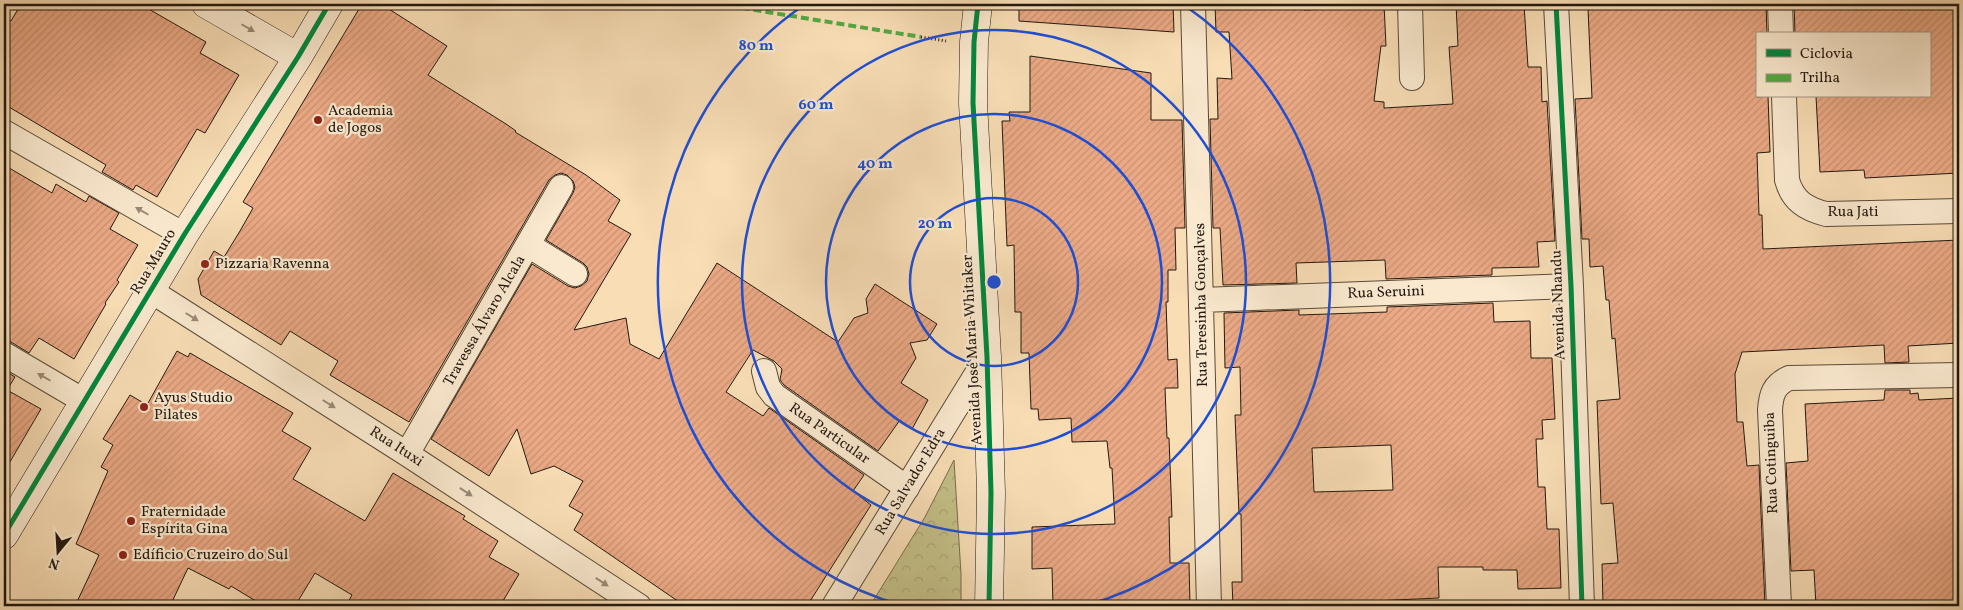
<svg xmlns="http://www.w3.org/2000/svg" width="1963" height="610" viewBox="0 0 1963 610" font-family="Vollkorn,serif">
<style>
.forest{fill:url(#forest-crowns);stroke:#746c4c}
.building{fill:url(#building-hatch);stroke:#231910;fill-rule:evenodd}
.lines{fill:none;stroke-linecap:round;stroke-linejoin:round}
.street-casing{stroke:#584a39;stroke-width:26}
.secondary-casing{stroke:#231910;stroke-width:29}
.path{stroke:#231910;stroke-width:3;stroke-dasharray:1 2.5;stroke-linecap:butt}
.street{stroke:#fae9cf;stroke-width:24}
.secondary{stroke:#fae9cf;stroke-width:28}
.quiet{stroke:#53a942;stroke-width:4;stroke-dasharray:8 4;stroke-linecap:butt}
.cycleway-casing{stroke:#fae9cf;stroke-width:8}
.cycleway{stroke:#00873e;stroke-width:5}
.oneway{fill:#998b79}
.ring{fill:none;stroke:#1d4ed8;stroke-width:2.5}
.poi-dot{fill:#8f2418;stroke:#fae9cf;stroke-width:2}
.labels{text-anchor:middle;dominant-baseline:central;stroke-width:4.5;stroke-linejoin:round;paint-order:stroke}
.poi-label{font-size:15px;fill:#231910;stroke:#fae9cf;text-anchor:start}
.street-label{font-size:15px;fill:#231910;stroke:#fae9cf}
.centre{fill:#1d4ed8;stroke:#fae9cf;stroke-width:2.5}
.ring-label{font-size:15px;text-anchor:middle;font-weight:bold;fill:#1d4ed8;stroke:#fae9cf;stroke-width:4.5;stroke-linejoin:round;paint-order:stroke}
</style>
<defs>
<pattern id="forest-crowns" width="20" height="18" patternUnits="userSpaceOnUse" patternTransform="scale(1.25)"><rect width="20" height="18" fill="#c4bf88"/><path d="M2 6a3 3 0 1 1 6 0M12 15a3 3 0 1 1 6 0" fill="none" stroke="#a8a474"/></pattern>
<pattern id="building-hatch" width="6" height="6" patternUnits="userSpaceOnUse" patternTransform="scale(1.25)"><rect width="6" height="6" fill="#eba985"/><path d="M-1 1l2-2M0 6l6-6M5 7l2-2" fill="none" stroke="#c99172"/></pattern>
</defs>
<rect width="100%" height="100%" fill="#f8ddb5"/>
<filter id="stains"><feTurbulence type="fractalNoise" baseFrequency=".004" numOctaves="4"/><feColorMatrix values="0 0 0 0 .2 0 0 0 0 .09 0 0 0 0 .02 0 0 0 .5 -.17"/></filter>
<radialGradient id="worn" r=".72"><stop offset=".6" stop-color="#630" stop-opacity="0"/><stop offset="1" stop-color="#630" stop-opacity=".3"/></radialGradient>
<path class="forest" d="M954,460l7,114v32h-91l55,-89z"/>
<path class="building" d="M21,4h119l66,38 -6,11 39,22 -34,58 -8,-4 -40,68 -21,-12 -3,5 -31,-18 4,-7 -102,-61v-87l7,4z
M362,4h19l66,42 -19,29 78,49 10,7 -1,1 71,43 34,25 -12,21 23,13 -57,96 52,-12 4,26 29,15 58,-96 121,79 16,-24 14,-5 -2,-14 9,-15 62,40 -10,16 -17,3 6,15 -15,25 27,17 -16,29 -12,-9 -22,31 -94,-66 -4,-5 2,-11 -8,-8 -21,-11 -27,42 37,24 6,-8 95,67 -11,16 18,14 -64,101h-122l-111,-76 9,-16 -14,-8 14,-25 -29,-15 -23,8 -14,-45 -28,47 -58,-37 101,-175 36,22 7,2 6,-2 6,-5 2,-7 -2,-7 -4,-4 -37,-23 27,-47 2,-6 -2,-6 -6,-6 -6,-2 -6,2 -6,5 -140,242 -79,-47 8,-14 -48,-30 -9,14 -80,-50 -3,-16 16,-28 10,6 16,-26 13,-23 -10,-6z
M1019,4h154l1,28 -155,-11z
M1215,4h88l1,6 52,-2v-4h28l2,42h-5l-7,55 10,1v6l69,-4 -4,-57 9,-1 -2,-42h68l4,63h13l1,35 5,-1 8,140 -18,1 2,25 -47,1v7l-106,4 -1,-19 -89,3 1,20 -74,2 -3,-57h-7l-3,-109h8l-1,-41 15,1 -3,-47h-13z
M1652,4h114l1,30h-10v63l11,-1 2,56 -13,1 2,62h3l1,34 196,-9v103l-51,3 1,16 -24,1 -1,-18 -142,7 -7,22 2,48h6l4,44 12,-1 6,141h-146v-2l-16,1 -1,-41 16,-1 -5,-60 -12,1 -4,-103 23,-2 -5,-61 -3,1 -3,-39h-3l-3,-34 -13,1 -1,-28h-7l-7,-140 17,-1 -4,-89 64,-3z
M1794,4h165v169l-94,5 -1,-8 -44,2 -4,-76h113v-62h-134z
M1030,56l121,17v47h31l3,108h-10l1,42h-8v32h-2l2,58 9,-1 1,29h-13l2,50h2l3,79h-3l1,46h19l1,43h-137l-1,-38 -20,1v-42l83,-3 -3,-56h-2l-3,-27 -35,1 -1,-24 -32,2 -1,-11h-7l-2,-56h-8v-41h-6l-1,-67 -7,1 -5,-125h8l-1,-9h21z
M4,165l48,28 4,-9 30,18 3,-6 30,17 -9,16 28,16 -21,35 2,2 -14,21 1,1 -32,55 -35,-21 -10,15 -18,-11 -7,-2z
M1493,303l1,19 36,-1 1,37h21l3,61 -13,1 1,19h-7l2,48h7l2,42h12l2,59 -43,1 -1,-19h-34v-3h-45l1,31 -67,3v5h-139l-1,-24h10l-1,-68h-2l-4,-99h6l-1,-48 -15,1 -1,-55 75,-3v5l88,-3v-5zM1391,445l2,45 -79,2 -2,-44z
M177,351l11,6 2,-4 103,60 -11,18 29,17 -18,31 72,42 28,-48 72,43 -2,3 35,22 -9,16 30,17 -19,32h-154l6,-11 -37,-22 -20,33h-31l-33,-20 -2,3 -41,-21 -18,38h-95l24,-51 -23,-11 32,-73 -7,-4 12,-22 -10,-6 27,-44 17,10z
M4,370l11,7 -8,13 34,19 -37,63z
M1885,390h25v4l8,-1 1,7 40,-2v208h-143l-2,-36 -23,1 -5,-108 22,-2 -3,-57 79,-4z"/>
<g class="lines">
<g class="street-casing">
<path id="street" d="M1193,4l16,602
M1410,4l2,74
M1556,4l15,282 11,320
M1780,4l1,30
M1784,96l3,84c6,21 19,29 39,34l133,-3
M4,132l180,103
M528,245l47,29
M151,291l256,163 232,152
M1202,300l369,-14
M4,354l80,47
M764,371l4,16 6,8 133,93
M407,454l154,-267
M834,606l153,-249
M1779,606l-9,-196c1,-16 4,-25 19,-32l170,-3"/>
</g>
<g class="secondary-casing">
<path id="secondary" d="M206,4l92,53
M978,4l-4,38 -1,61 14,254 4,136 -2,113
M4,535l180,-300 114,-178 31,-53"/>
</g>
<path class="path" d="M921,37l25,4"/>
<use href="#street" class="street"/>
<use href="#secondary" class="secondary"/>
<path class="quiet" d="M718,4l203,33"/>
<g class="cycleway-casing">
<path id="cycleway" d="M978,4l-4,38 -1,61 14,254 4,136 -2,113
M1556,4l15,282 11,320
M4,535l180,-300 114,-178 31,-53"/>
</g>
<use href="#cycleway" class="cycleway"/>
</g>
<defs><path id="oneway-solid" d="M-6-.8H1V-3.2L6.5 0L1 3.2V.8H-6Z" transform="scale(1.25)"/></defs>
<g class="oneway">
<use href="#oneway-solid" transform="translate(248 28) rotate(30)"/>
<use href="#oneway-solid" transform="translate(142 211) rotate(-150)"/>
<use href="#oneway-solid" transform="translate(192 317) rotate(32)"/>
<use href="#oneway-solid" transform="translate(44 377) rotate(-150)"/>
<use href="#oneway-solid" transform="translate(329 404) rotate(32)"/>
<use href="#oneway-solid" transform="translate(466 492) rotate(33)"/>
<use href="#oneway-solid" transform="translate(602 582) rotate(33)"/>
</g>
<g class="ring">
<circle cx="994" cy="282" r="84"/>
<circle cx="994" cy="282" r="168"/>
<circle cx="994" cy="282" r="252"/>
<path d="M904 606A336 336 0 0 1 804 5M1184 5A336 336 0 0 1 1084 606"/>
</g>
<g class="poi-dot">
<circle cx="318" cy="120" r="5"/>
<circle cx="205" cy="264" r="5"/>
<circle cx="144" cy="407" r="5"/>
<circle cx="131" cy="521" r="5"/>
<circle cx="123" cy="555" r="5"/>
</g>
<g class="labels">
<g class="poi-label">
<text x="328" y="111">Academia<tspan x="328" dy="17">de Jogos</tspan></text>
<text x="215" y="264">Pizzaria Ravenna</text>
<text x="154" y="398">Ayus Studio<tspan x="154" dy="17">Pilates</tspan></text>
<text x="141" y="512">Fraternidade<tspan x="141" dy="17">Espírita Gina</tspan></text>
<text x="133" y="555">Edíficio Cruzeiro do Sul</text>
</g>
<g class="street-label">
<text x="1853" y="212">Rua Jati</text>
<text transform="translate(154 262) rotate(-59)">Rua Mauro</text>
<text transform="translate(1386 293) rotate(-2)">Rua Seruini</text>
<text transform="translate(1202 305) rotate(-91)">Rua Teresinha Gonçalves</text>
<text transform="translate(1559 305) rotate(-92)">Avenida Nhandu</text>
<text transform="translate(485 321) rotate(-60)">Travessa Álvaro Alcala</text>
<text transform="translate(973 350) rotate(-93)">Avenida José Maria Whitaker</text>
<text transform="translate(829 434) rotate(35)">Rua Particular</text>
<text transform="translate(396 447) rotate(33)">Rua Ituxi</text>
<text transform="translate(1772 463) rotate(-92)">Rua Cotinguiba</text>
<text transform="translate(911 482) rotate(-59)">Rua Salvador Edra</text>
</g>
</g>
<circle cx="994" cy="282" r="8" class="centre"/>
<g class="ring-label">
<text x="756" y="50">80 m</text>
<text x="816" y="109">60 m</text>
<text x="875" y="168">40 m</text>
<text x="935" y="228">20 m</text>
</g>
<rect width="1963" height="610" fill="none" stroke="#f8ddb5" stroke-width="20"/>
<rect x="5" y="5" width="1953" height="600" fill="none" stroke="#231910" stroke-width="2.5"/>
<rect x="10" y="10" width="1943" height="590" fill="none" stroke="#231910"/>
<rect x="1756" y="32" width="175" height="65" fill="#fae9cf" stroke="#a49683"/>
<rect x="1766" y="49" width="25" height="8" fill="#00873e" stroke="#a49683"/>
<text x="1800" y="58" font-size="15" fill="#231910">Ciclovia</text>
<rect x="1766" y="74" width="25" height="8" fill="#53a942" stroke="#a49683"/>
<text x="1800" y="82" font-size="15" fill="#231910">Trilha</text>
<g transform="translate(58 552) rotate(198)" stroke="#fae9cf" stroke-width="4" paint-order="stroke">
<path d="M0-4L9 19L0 12L-9 19Z" fill="#231910"/>
<text y="-8" font-size="14" font-weight="bold" text-anchor="middle" fill="#231910">N</text>
</g>
<rect width="100%" height="100%" filter="url(#stains)"/>
<rect width="100%" height="100%" fill="url(#worn)"/>
</svg>
